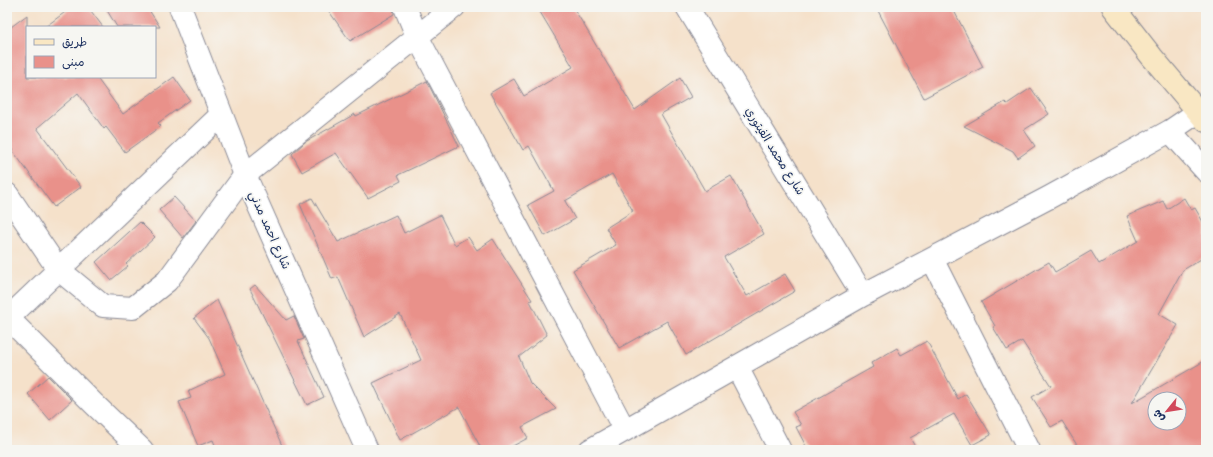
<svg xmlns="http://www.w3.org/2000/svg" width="1213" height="457" viewBox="0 0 1213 457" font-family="'Shantell Sans','Playpen Sans Arabic',sans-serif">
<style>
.building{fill:#e9918a;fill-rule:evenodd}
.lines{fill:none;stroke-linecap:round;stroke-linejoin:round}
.minor-casing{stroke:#888894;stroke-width:24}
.tertiary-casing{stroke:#888894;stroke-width:24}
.secondary-casing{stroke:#888894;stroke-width:24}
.minor{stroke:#fff;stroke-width:22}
.tertiary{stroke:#fff;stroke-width:22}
.secondary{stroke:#f9e7c3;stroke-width:22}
.labels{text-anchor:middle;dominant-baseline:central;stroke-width:3.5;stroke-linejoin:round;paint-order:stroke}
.street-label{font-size:12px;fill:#1b2f5e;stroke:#f6f6f2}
</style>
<rect width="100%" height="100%" fill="#f6f6f2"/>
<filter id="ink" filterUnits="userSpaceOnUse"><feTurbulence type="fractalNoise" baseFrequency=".025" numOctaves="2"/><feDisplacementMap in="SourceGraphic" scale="8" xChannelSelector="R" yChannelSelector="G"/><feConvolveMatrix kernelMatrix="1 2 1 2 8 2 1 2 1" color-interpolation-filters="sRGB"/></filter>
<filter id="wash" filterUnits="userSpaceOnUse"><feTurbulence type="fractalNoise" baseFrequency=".012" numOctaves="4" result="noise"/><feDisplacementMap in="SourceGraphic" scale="16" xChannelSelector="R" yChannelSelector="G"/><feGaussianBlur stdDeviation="0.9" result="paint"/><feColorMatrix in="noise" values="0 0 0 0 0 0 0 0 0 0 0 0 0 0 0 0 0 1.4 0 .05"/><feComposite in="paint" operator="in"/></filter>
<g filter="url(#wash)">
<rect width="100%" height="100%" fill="#f5e1ca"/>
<g id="blocks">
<path class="building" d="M72,7h16l15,20h-58z
M105,7h42l13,20h-43z
M326,7h67l1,7 -44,27z
M537,7h36l62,103 45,-32 11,19 -30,17 44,77 26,-15 33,58 -40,23 23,39 38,-22 10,17 -109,64 -19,-34 -48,27 -46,-78 43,-25 -10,-17 27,-17 -21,-37 -47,27 10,18 -30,17 -17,-31 26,-14 -25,-45 -6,4 -33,-57 24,-14 10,17 49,-29z
M876,7h76l31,60 -59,31z
M27,15v62h69l27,37 51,-37 16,23 -32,23 3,3 -36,26 -19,-25 -2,2 -26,-36 -41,35 44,59 -27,20 -47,-64v-113z
M427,81l32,65 -61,29 3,6 -33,17 -32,-45 -34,19 -10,-18 13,-12 50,-28 1,2z
M1031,88l18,26 -25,16 11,16 -17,12 -5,-7 -49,-25 41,-24 2,2z
M174,197l22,24 -13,17 -24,-28z
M312,198l26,44 58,-27 8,18 36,-18 15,30 13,-8 9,13 16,-11 39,61 -2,1 17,34 -28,22 11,26 26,26 -34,18 6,11 -23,12h-23l-23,-43 -59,33 -27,-57 48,-23 -21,-46 -36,23 -26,-60 -6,2 -32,-75z
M1184,198l7,12 4,-2 11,19v29l-23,14 -24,44 19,11 -46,78 74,-43v90h-126l-18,-29 -11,6 -19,-30 19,-11 -29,-45 -15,9 -14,-23 2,-1 -14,-24 68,-40 6,10 36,-21 8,13 39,-23 -11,-25 36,-15 4,8zM1155,399h24v24h-24z
M140,222l15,15 -29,27 2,2 -17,14 -15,-18z
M255,285l31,35 8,-4 10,23 -6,2 26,56 -17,8 -57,-116z
M217,300l67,150h-67l-4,-10 -15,6 -19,-44 12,-4 -3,-7 37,-17 -16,-36 -15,-20z
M927,341l31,58 8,-5 25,41 -19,10 -18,-31 -44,24 7,12h-109l-12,-23 5,-2 -8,-13 80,-45 -2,-4 26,-15 4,7z
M48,376l24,24 -22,20 -22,-26z"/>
</g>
</g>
<g filter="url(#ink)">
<use href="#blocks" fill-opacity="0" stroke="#888894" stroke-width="1"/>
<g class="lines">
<g class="minor-casing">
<path id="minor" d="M405,7l12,29 207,393
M687,7l176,288
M1170,131l36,40
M7,194l51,75 45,37 30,2 34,-27 78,-106 209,-168
M932,259l97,191
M8,318l86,86 48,46
M7,319l214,-204
M737,367l43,83
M590,450l273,-155 185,-97 122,-67 28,-19"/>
</g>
<g class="tertiary-casing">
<path id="tertiary" d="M180,7l65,168 122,275"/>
</g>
<g class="secondary-casing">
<path id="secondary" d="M1113,7l39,50 54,64"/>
</g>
<use href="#minor" class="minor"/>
<use href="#tertiary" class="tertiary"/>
<use href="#secondary" class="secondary"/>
</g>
</g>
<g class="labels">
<g class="street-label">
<text transform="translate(775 151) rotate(58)">شارع محمد الفيتوري</text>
<text transform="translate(270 230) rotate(66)">شارع احمد مدني</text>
</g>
</g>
<rect width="1213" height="457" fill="none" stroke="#f6f6f2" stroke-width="24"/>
<rect x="26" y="26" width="130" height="52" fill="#f6f6f2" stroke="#9ea6b7"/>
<rect x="34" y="39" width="20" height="6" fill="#f9e7c3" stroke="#9ea6b7"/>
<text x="62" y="46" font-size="12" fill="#1b2f5e">طريق</text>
<rect x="34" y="56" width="20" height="12" fill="#e9918a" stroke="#9ea6b7"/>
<text x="62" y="66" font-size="12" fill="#1b2f5e">مبنى</text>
<g transform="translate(1167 411) rotate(240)"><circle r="19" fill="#f6f6f2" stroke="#9ea6b7"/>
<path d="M0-3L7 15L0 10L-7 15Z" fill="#d1495b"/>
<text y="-6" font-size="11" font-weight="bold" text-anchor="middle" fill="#1b2f5e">ش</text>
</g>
</svg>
